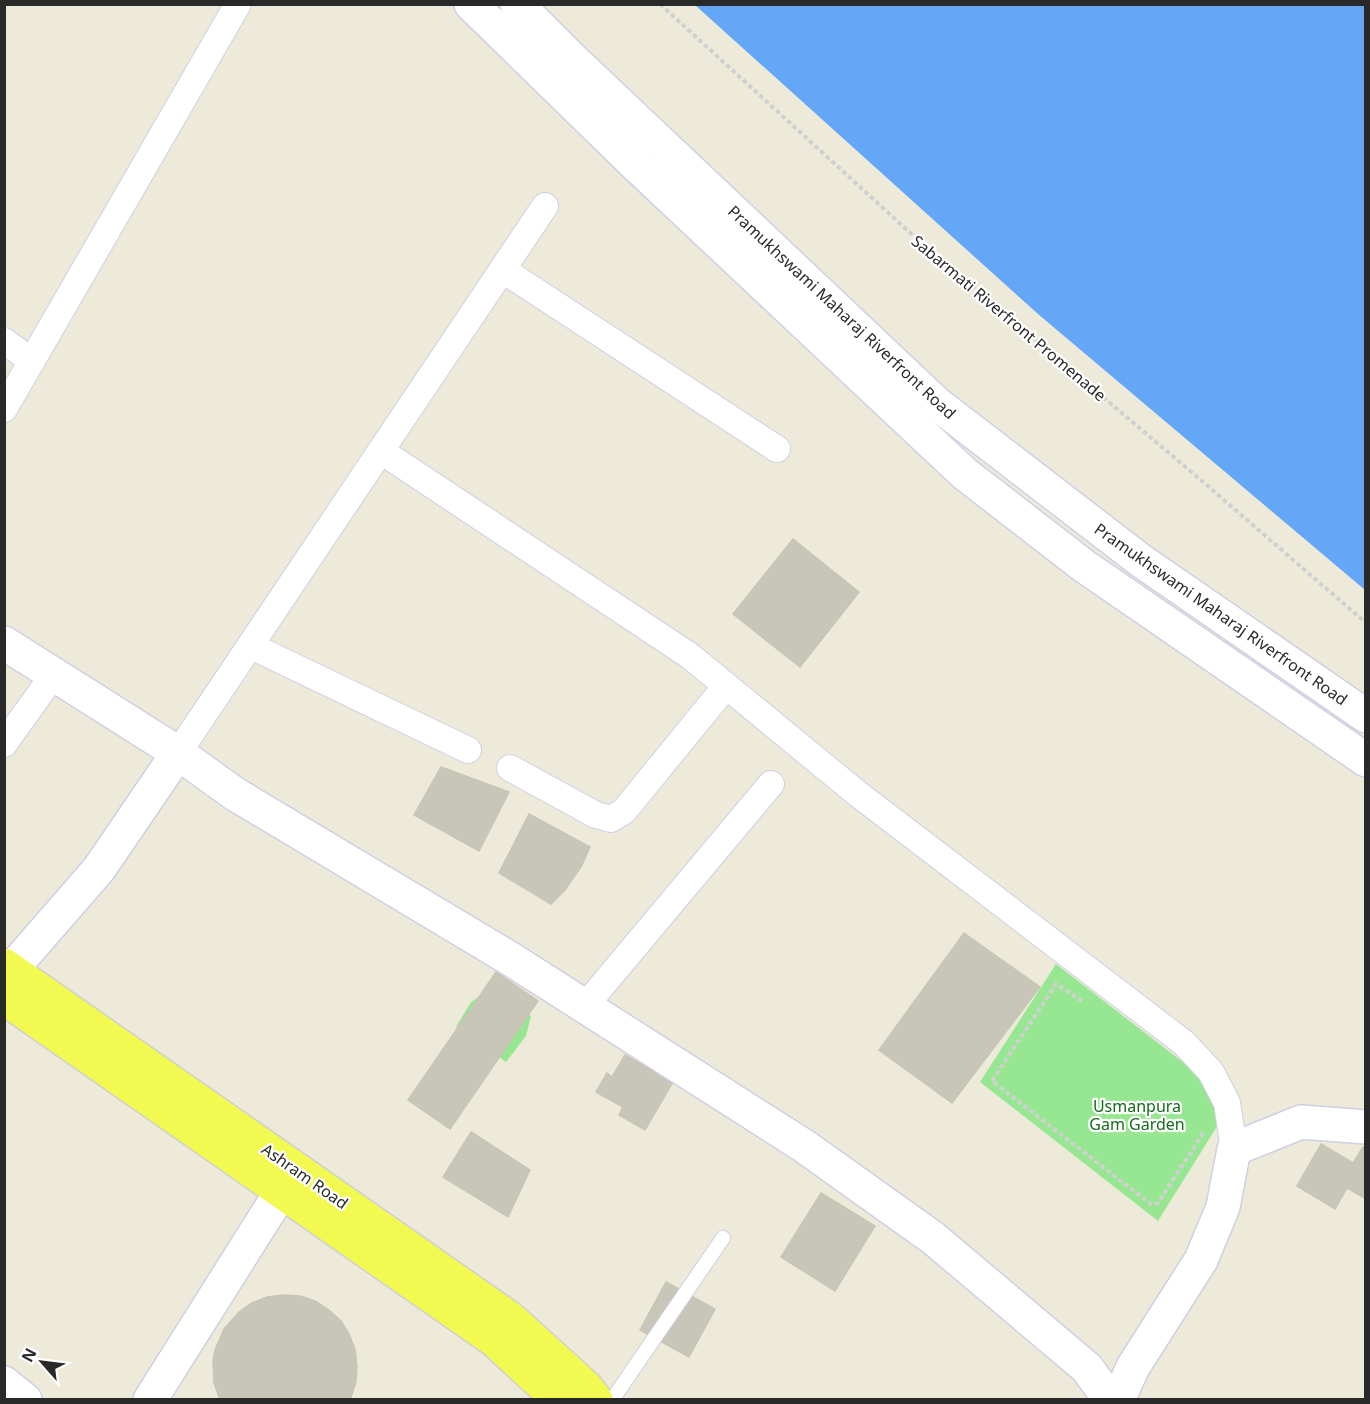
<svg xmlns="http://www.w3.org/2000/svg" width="1370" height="1404" viewBox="0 0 1370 1404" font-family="'Noto Sans',sans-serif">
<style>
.green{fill:#97e792}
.water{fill:#65a7f7}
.building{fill:#c8c6b9;stroke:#c8c6b3;stroke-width:1.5}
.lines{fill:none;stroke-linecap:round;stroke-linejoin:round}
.service-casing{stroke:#d1cfe3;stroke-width:16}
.minor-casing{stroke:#d1cfe3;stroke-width:28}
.tertiary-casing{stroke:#d1cfe3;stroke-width:36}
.secondary-casing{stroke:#d1cfe3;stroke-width:36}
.primary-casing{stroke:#d0d0d0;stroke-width:36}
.path{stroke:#d0d0d0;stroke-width:4;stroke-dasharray:4.5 3;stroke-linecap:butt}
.service{stroke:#fff;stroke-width:14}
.minor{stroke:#fff;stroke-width:26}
.tertiary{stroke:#fff;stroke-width:33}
.secondary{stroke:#fff;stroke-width:33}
.primary{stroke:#f2fa51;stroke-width:33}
.labels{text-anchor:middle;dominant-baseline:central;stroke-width:4.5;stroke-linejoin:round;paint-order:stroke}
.street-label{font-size:16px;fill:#292929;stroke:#fff}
.park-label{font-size:16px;fill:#156b1b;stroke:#fff}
</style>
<rect width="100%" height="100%" fill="#edeada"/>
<path class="green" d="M1056,964l150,116 15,40 -63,101 -178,-139z
M488,990l43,26 -5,20 -20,26 -50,-35 15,-25z"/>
<path class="water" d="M695,5h670v585l-327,-276z"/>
<path class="building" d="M793,539l66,53 -59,75 -67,-53z
M441,767l68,25 -30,59 -65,-36z
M529,814l61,33 -9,20 -16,23 -14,14 -52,-31z
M964,933l76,54 -88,116 -73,-53z
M496,972l42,29 -88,128 -42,-29z
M625,1055l48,27 -28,48 -26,-15 4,-8 -27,-15 11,-19 5,4z
M471,1132l59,38 -22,47 -65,-40z
M1321,1144l32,19 10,-16 3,1v51l-19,-11 -12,21 -38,-23z
M821,1193l54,33 -40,65 -54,-34z
M666,1282l49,27 -26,48 -49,-27z
M284,1295l16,1 15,5 14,9 12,11 8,13 6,15 2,17 -1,16 -6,18h-130l-6,-17 -1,-22 2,-11 9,-21 15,-17 13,-9 15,-6z"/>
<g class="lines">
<g class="service-casing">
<path id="service" d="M612,1400l111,-162"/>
</g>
<g class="minor-casing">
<path id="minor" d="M503,270l274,179
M4,341l28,20
M4,409l234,-405
M381,451l309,205 168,138 326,249 27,29 16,31 7,46
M251,646l217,104
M4,744l50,-70
M178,753l367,-547
M510,768l86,47 15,4 13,-8 102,-125
M585,1006l186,-222"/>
</g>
<g class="tertiary-casing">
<path id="tertiary" d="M471,4l164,160 330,310 119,92 282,194
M517,4l55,55 364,344 204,157 226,156
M4,1383l21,17
M150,1400l131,-208 16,-21"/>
</g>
<g class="secondary-casing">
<path id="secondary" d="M4,643l174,110 57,41 274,164 295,188 129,92 154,130 23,32
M12,969l87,-100 79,-116
M1118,1400l15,-33 68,-107 22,-53 11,-58 67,-27 65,5"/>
</g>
<g class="primary-casing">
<path id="primary" d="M4,965l507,354 75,68 10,13
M4,998l490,342 65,60"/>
</g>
<path class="path" d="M660,4l258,236 291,247 157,136
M1082,1001l-26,-17 -64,97 160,124 6,-2 46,-71"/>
<use href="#service" class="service"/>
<use href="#minor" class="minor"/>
<use href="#tertiary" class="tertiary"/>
<use href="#secondary" class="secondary"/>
<use href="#primary" class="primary"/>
</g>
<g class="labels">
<g class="street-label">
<text transform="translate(842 312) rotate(43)">Pramukhswami Maharaj Riverfront Road</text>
<text transform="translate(1009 318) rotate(40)">Sabarmati Riverfront Promenade</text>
<text transform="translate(1221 614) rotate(35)">Pramukhswami Maharaj Riverfront Road</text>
<text transform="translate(305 1176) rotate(35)">Ashram Road</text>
</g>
<g class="park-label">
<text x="1137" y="1106">Usmanpura<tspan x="1137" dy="18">Gam Garden</tspan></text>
</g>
</g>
<rect width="1370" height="1404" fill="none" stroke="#292929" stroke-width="12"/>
<g transform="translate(42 1362) rotate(298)" stroke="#ffffff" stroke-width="4.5" paint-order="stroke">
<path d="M0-4.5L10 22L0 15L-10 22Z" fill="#292929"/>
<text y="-9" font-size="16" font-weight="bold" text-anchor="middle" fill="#292929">N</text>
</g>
</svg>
